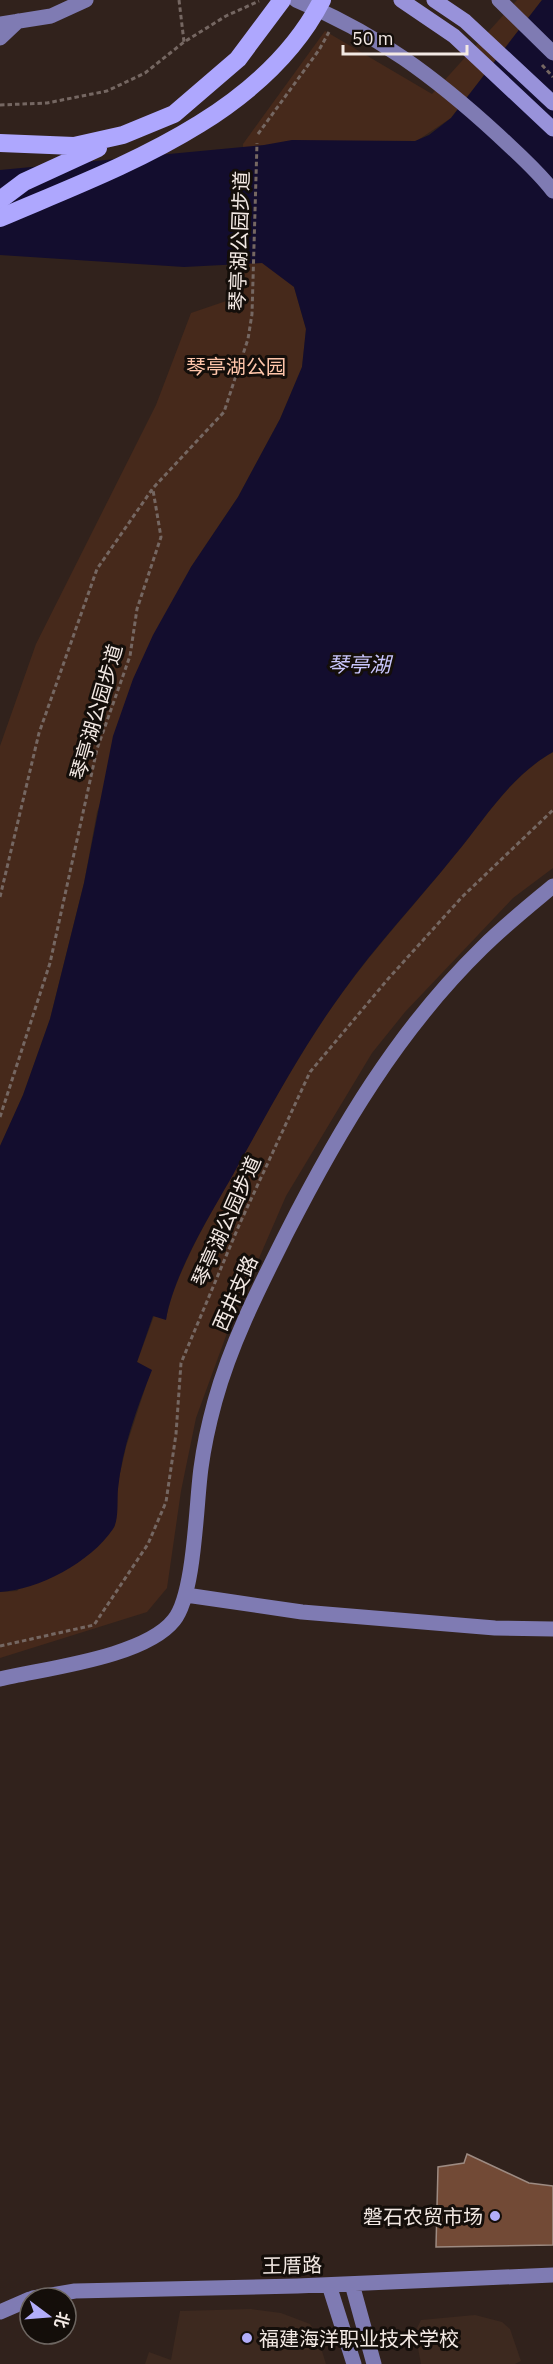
<svg xmlns="http://www.w3.org/2000/svg" width="553" height="2364" viewBox="0 0 553 2364" font-family="'IBM Plex Sans','Noto Sans SC',sans-serif">
<style>
.built{fill:#3d291f}
.green{fill:#46291b}
.water{fill:#130d2e}
.building{fill:#724a36;stroke:#9d8b82;stroke-width:1.5}
.lines{fill:none;stroke-linecap:round;stroke-linejoin:round}
.path{stroke:#756762;stroke-width:3;stroke-dasharray:4.5 3;stroke-linecap:butt}
.secondary{stroke:#7f7bb3;stroke-width:15}
.primary{stroke:#9892da;stroke-width:15}
.highway{stroke:#aea7fe;stroke-width:18}
.highway-bridge{stroke:#aea7fe;stroke-width:18}
.poi-dot{fill:#b2adf9;stroke:#140e0a;stroke-width:2}
.labels{text-anchor:middle;dominant-baseline:central;stroke-width:6;stroke-linejoin:round;paint-order:stroke}
.street-label{font-size:20px;fill:#f3e9e4;stroke:#140e0a}
.park-label{font-size:20px;fill:#fec5aa;stroke:#140e0a}
.poi-label{font-size:20px;fill:#f3e9e4;stroke:#140e0a;text-anchor:end}
.water-label{font-size:21px;font-style:italic;fill:#c9c6fc;stroke:#140e0a}
</style>
<rect width="100%" height="100%" fill="#31221c"/>
<path class="built" d="M251,2309l30,4 29,11 7,11 9,29h-181l4,-12 22,8 9,-49z
M475,2315l27,7 8,7 11,32 -6,3h-94l-6,-32 6,-12z"/>
<path class="green" d="M517,0h25l-91,118 -36,24 -33,-1 -88,146 12,42 -4,38 -22,52 -42,78 -47,70 -94,245 -13,71 -34,136 -27,76 -23,51v-400l36,-102 120,-239 35,-92 47,-16 7,-33 -2,-120 82,-113 107,63z
M553,752v116l-40,30 -108,114 -33,41 -86,143 -56,129 -34,93 -15,73 -14,97 -20,24 -147,46v-66l17,-1 102,-113 7,-31 25,-77 -14,-8 17,-46 12,3c8,-43 42,-101 64,-140 36,-63 69,-127 112,-186 35,-48 75,-91 112,-137 31,-37 56,-80 99,-104z"/>
<path class="water" d="M542,0h11v752c-43,24 -68,67 -99,104 -37,46 -78,89 -112,137 -43,59 -76,123 -112,187 -22,38 -57,96 -64,140l-13,-4 -16,46 15,8c-15,38 -30,78 -34,119 -1,11 1,32 -5,40 -22,33 -75,61 -113,63v-446l23,-51 27,-76 34,-136 29,-147 20,-57 20,-44 38,-68 47,-70 42,-78 22,-52 4,-38 -12,-42 -32,-24 -78,4 -184,-12v-85l264,-25 28,-5 123,1 14,-6 22,-17z"/>
<path class="building" d="M467,2154l62,29 24,3v59l-117,2 2,-80 26,-4z"/>
<g class="lines">
<path class="path" d="M179,0l5,42
M542,65l11,12
M0,105l47,-2 60,-12 38,-18 39,-31 42,-26 33,-15
M258,134l61,-84 10,-18
M0,897l39,-164 58,-164 56,-81 71,-76 24,-73 4,-25 5,-171
M0,1117l50,-154 47,-214 33,-93 7,-47 24,-72 -8,-47
M0,1646l94,-21 54,-81 18,-42 10,-68 5,-71 59,-140 70,-151 78,-93 74,-82 91,-87"/>
<path class="secondary" d="M296,0c80,33 139,77 202,135 19,18 39,35 55,56
M499,0l54,53
M0,24l51,-8 35,-16
M0,38l18,-17
M186,1595l116,17 193,16 58,1
M0,1679c47,-11 145,-22 174,-59 21,-26 22,-117 27,-152 3,-23 8,-45 14,-67 16,-58 44,-113 71,-167 53,-104 112,-204 196,-286 22,-22 47,-42 71,-62
M352,2284l22,80
M329,2285l25,79
M33,2298l42,-7 222,-5 256,-11
M0,2312l30,-13"/>
<path class="primary" d="M401,0l53,36 99,93
M434,0l31,21 88,82"/>
<path class="highway" d="M0,143l74,3 49,-11 51,-21 64,-55 44,-59
M0,200l24,-18 74,-34"/>
<path class="highway-bridge" d="M0,218c114,-49 262,-100 322,-218"/>
</g>
<g class="poi-dot">
<circle cx="495" cy="2216" r="6"/>
<circle cx="247" cy="2338" r="6"/>
</g>
<g class="labels">
<g class="street-label">
<text transform="translate(239 241) rotate(-88)">琴亭湖公园步道</text>
<text transform="translate(96 712) rotate(-74)">琴亭湖公园步道</text>
<text transform="translate(226 1221) rotate(-66)">琴亭湖公园步道</text>
<text transform="translate(235 1293) rotate(-66)">西井支路</text>
<text transform="translate(292 2265) rotate(-1)">王厝路</text>
</g>
<g class="park-label">
<text x="236" y="366">琴亭湖公园</text>
</g>
<g class="poi-label">
<text x="483" y="2216">磐石农贸市场</text>
<text x="259" y="2338" text-anchor="start">福建海洋职业技术学校</text>
</g>
<g class="water-label">
<text x="359" y="664">琴亭湖</text>
</g>
</g>
<g transform="translate(48 2316) rotate(106)"><circle r="28" fill="#140e0a" stroke="#6d6661" stroke-width="1.5"/>
<path d="M0-4.5L10 22L0 15L-10 22Z" fill="#b2adf9"/>
<text y="-9" font-size="16" font-weight="bold" text-anchor="middle" fill="#f3e9e4">北</text>
</g>
<path d="M343 45v9h124v-9" fill="none" stroke="#f3e9e4" stroke-width="3"/>
<text x="352" y="45" font-size="18" fill="#f3e9e4" stroke="#140e0a" stroke-width="4.5" paint-order="stroke">50 m</text>
</svg>
